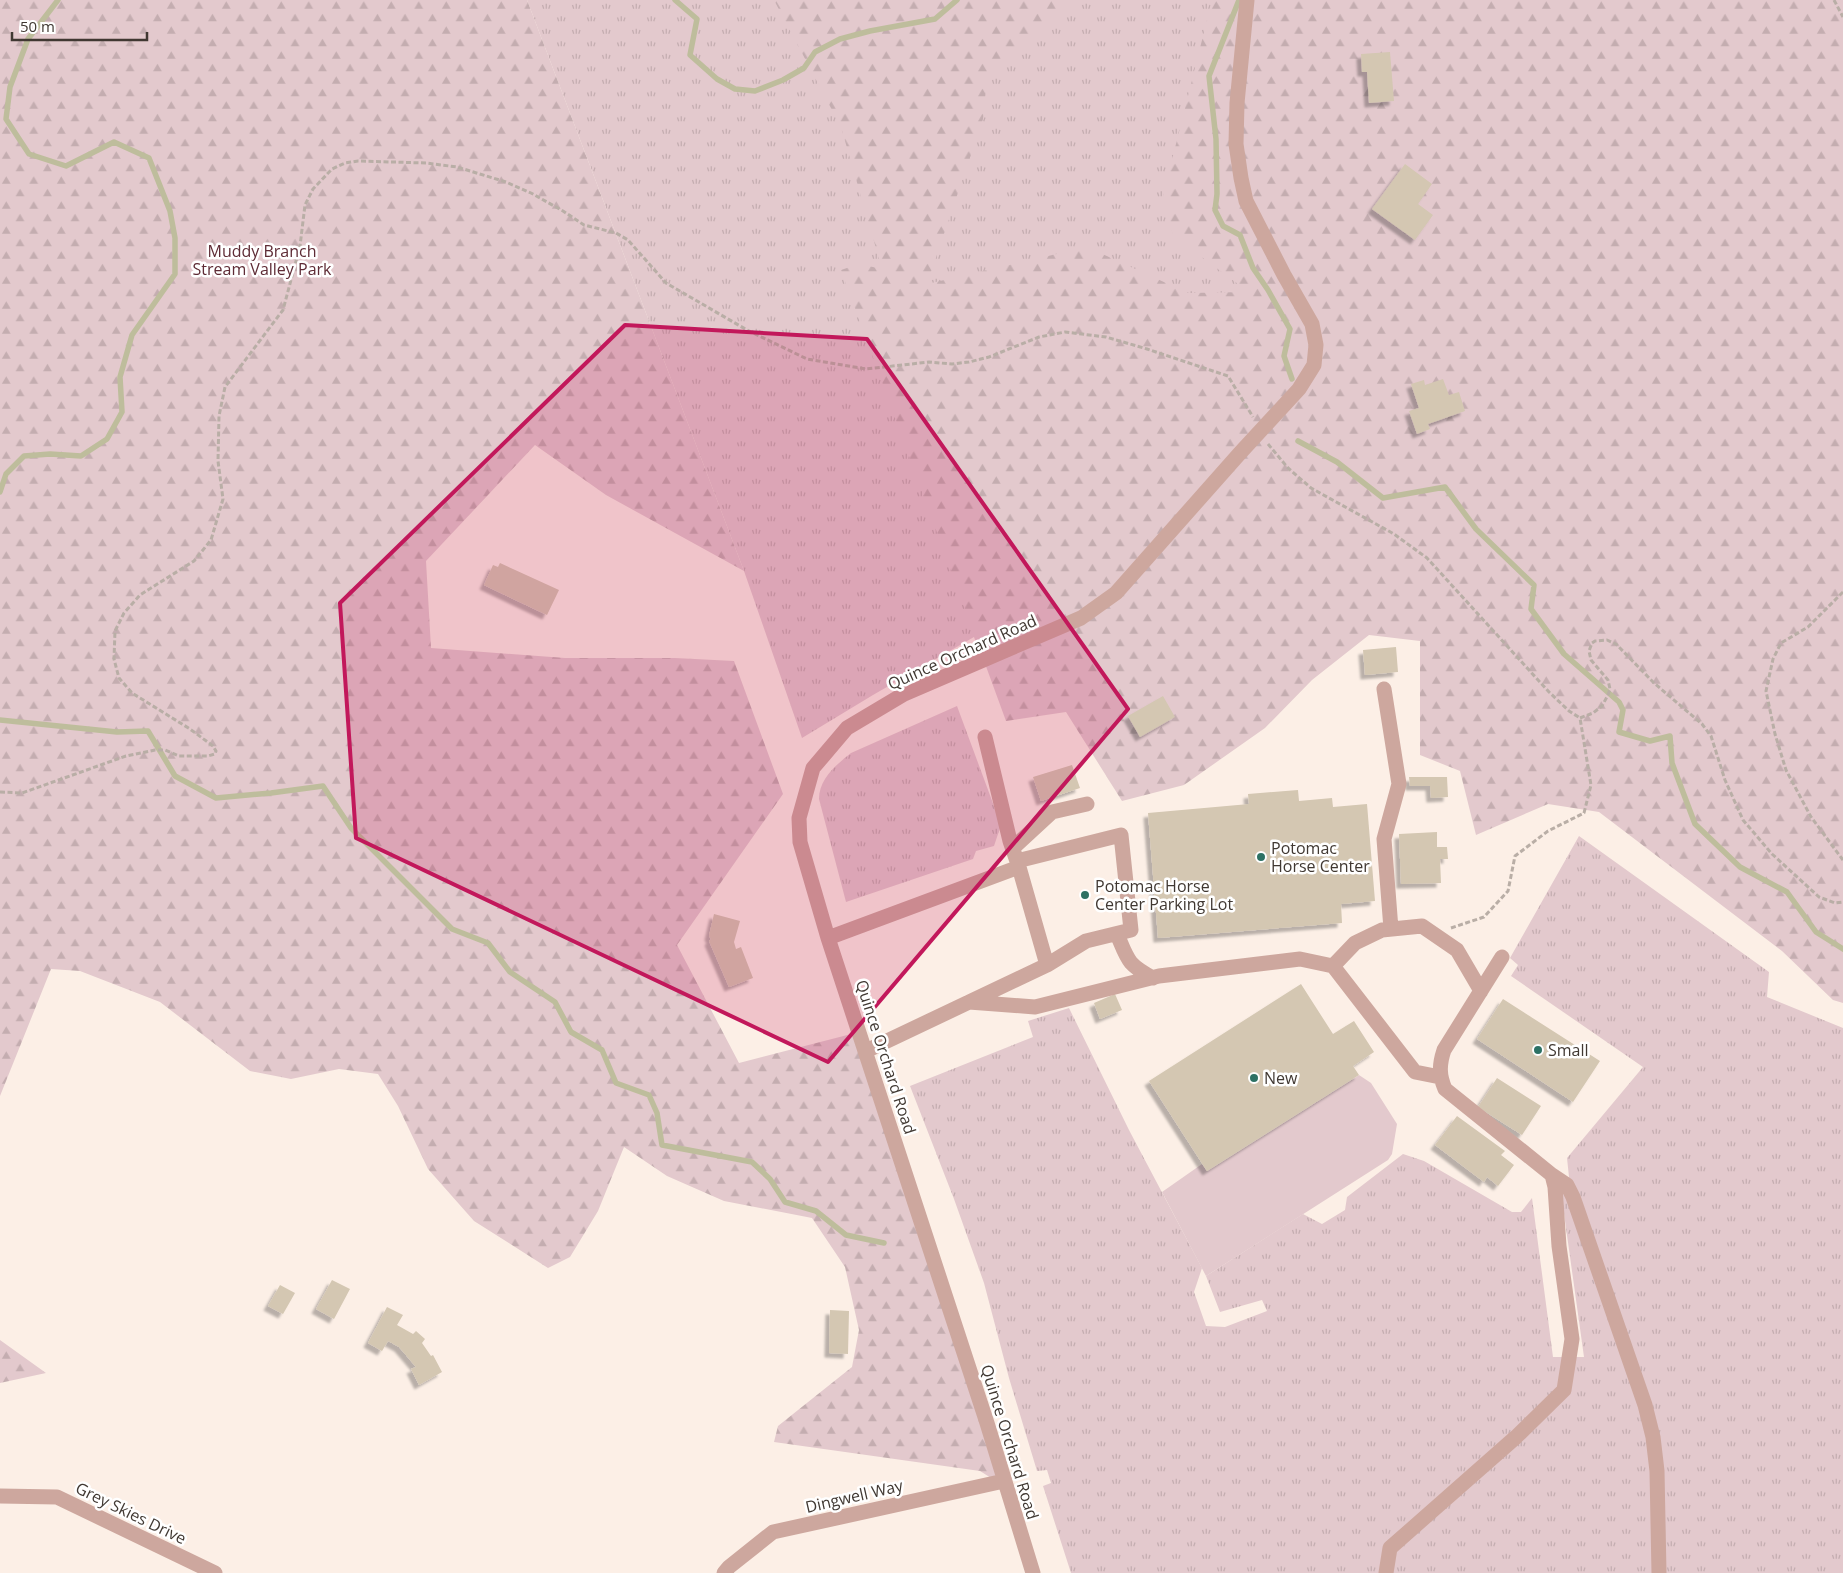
<svg xmlns="http://www.w3.org/2000/svg" width="1843" height="1573" viewBox="0 0 1843 1573" font-family="'Open Sans',sans-serif">
<style>
.grass{fill:url(#grass-tufts)}
.forest{fill:url(#forest-firs)}
.pitch{fill:#e3c9cd}
.lines{fill:none;stroke-linecap:round;stroke-linejoin:round}
.stream{stroke:#bebd9c;stroke-width:5.5}
.building{fill:#d4c7b2;filter:url(#shadow)}
.path{stroke:#b9aea6;stroke-width:3;stroke-dasharray:5 2.5;stroke-linecap:butt}
.minor{stroke:#cda79e;stroke-width:15}
.marked{fill:#c2185b;fill-opacity:0.2;stroke:#c2185b;stroke-width:4;stroke-linejoin:round}
.poi-dot{fill:#2d7164;stroke:#fff;stroke-width:2}
.labels{text-anchor:middle;dominant-baseline:central;stroke-width:5;stroke-linejoin:round;paint-order:stroke}
.park-label{font-size:16px;fill:#5e2b35;stroke:#fff}
.street-label{font-size:16px;fill:#403832;stroke:#fff}
.poi-label{font-size:16px;fill:#403832;stroke:#fff;text-anchor:start}
</style>
<defs>
<pattern id="grass-tufts" width="24" height="20" patternUnits="userSpaceOnUse" patternTransform="scale(1.25)"><rect width="24" height="20" fill="#e3c9cd"/><path d="M3 7l-1-3M5 7V3M7 7l1-3M15 17l-1-3M17 17v-4M19 17l1-3" fill="none" stroke="#c4adb0"/></pattern>
<pattern id="forest-firs" width="22" height="20" patternUnits="userSpaceOnUse" patternTransform="scale(1.25)"><rect width="22" height="20" fill="#e3c9cd"/><path d="M5 1l3.5 6h-7zM16 11l3.5 6h-7z" fill="#c4adb0"/></pattern>
<filter id="shadow"><feDropShadow dx="-4.5" dy="4.5" stdDeviation="1" flood-color="#0004"/></filter>
</defs>
<rect width="100%" height="100%" fill="#fcefe6"/>
<path class="grass" d="M527,0h713l65,326 -325,329 -6,-18 -101,58 -71,43 -58,-167z
M957,706l44,119 -7,21 -18,5 -3,8 -127,43 -27,-103c0,-20 17,-34 32,-46z
M1579,836l190,136 -2,25 76,31v545h-772l-28,-87 8,-3 -4,-13 -10,1 -28,-93 -25,-95 -30,-84 -44,-113 123,-49 -5,-16 41,-13 60,122 73,138 -8,24 12,34 19,1 42,-16 -5,-11 -42,12 -14,-36 97,-62 19,10 23,-14 2,-13 56,-43 21,7 88,51h9l11,-14 21,159h31l-24,-172 9,-8 -2,-19 76,-91 -132,-91 7,-11 -8,-7z"/>
<path class="forest" d="M0,0h527l217,571 -138,-76 -71,-50 -109,116 5,87 134,10h110l59,3 49,133 -106,151 62,118 120,-31 148,456 -27,-17 -206,-29 4,-16 74,-59 7,-37 -14,-63 -33,-49 -88,-17 -57,-25 -43,-29 -26,64 -28,46 -22,11 -74,-47 -46,-52 -30,-63 -20,-32 -39,-5 -48,10 -41,-8 -90,-69 -80,-31 -29,-2 -51,127z
M774,0h305l-91,68 -5,51 -56,165 160,-37 101,46 61,-1 -76,-56 -10,-40 49,-196h631v1003l-10,-3 -51,-49 -183,-139 -51,-8 -72,31 -16,-64 -40,-16v-114l-51,-6 -57,45 -47,48 -81,57 -62,16 -56,-89 -60,9 -165,-451 18,-6 23,5 -41,-142z
M0,1340l46,33 -46,10z"/>
<path class="pitch" d="M1359,1075l12,8 26,41 -5,30 -4,6 -182,116 -44,-84 40,-28 5,7z"/>
<g class="lines">
<path class="stream" d="M675,0l22,19 -7,36 27,24 18,10 20,2 28,-11 21,-12 11,-16 25,-13 30,-8 65,-12 22,-19
M1239,0l-30,76 7,63 1,55 -2,16 8,16 17,9 13,33 15,22 22,39 -6,27 8,23
M1298,441l39,21 46,36 62,-11 31,42 58,56 -3,24 33,45 55,48 4,8 -4,22 31,9 20,-5 2,27 23,61 45,43 47,25 29,40 27,17
M0,492l6,-18 18,-18 26,-2 31,2 26,-17 15,-27 -2,-35 12,-42 43,-61v-36l-5,-27 -21,-53 -35,-16 -48,24 -37,-12 -23,-35 4,-32 18,-48 30,-39
M0,720l117,12 31,-1 27,45 41,22 55,-5 52,-7 28,42 101,101 36,14 22,29 45,30 16,30 31,18 14,33 33,12 8,18 5,32 90,17 18,17 15,23 31,9 30,24 38,8"/>
</g>
<path class="building" d="M1390,52l4,49 -25,2 -2,-31h-5l-1,-18z
M1405,164l27,20 -14,20 15,11 -18,25 -43,-31z
M1443,379l6,16 10,-3 6,19 -37,13 2,5 -13,5 -8,-23 10,-3 -8,-24 13,-4 1,5z
M500,563l59,27 -12,25 -63,-30 9,-20 5,2z
M1396,647l2,25 -33,3 -2,-25z
M1163,696l12,21 -35,20 -12,-21z
M1072,765l8,23 -39,13 -8,-24z
M1409,777h38l1,20 -17,1 -1,-12h-20z
M1298,790l1,11 33,-3 1,9 34,-3 8,97 -34,3 1,19 -184,15 -10,-125 101,-9 -1,-10z
M1437,832v15h10l1,12h-8l1,24 -40,1 -2,-50z
M714,914l26,7 -6,21 2,7 5,-2 12,31 -24,9 -20,-46 2,-2 -2,-3z
M1301,984l32,50 21,-13 20,31 -21,14 6,9 -152,96 -58,-90z
M1115,994l7,16 -22,9 -6,-16z
M1503,999l97,62 -27,41 -96,-63z
M1497,1078l44,28 -19,29 -44,-28z
M1457,1116l48,35 -4,4 13,10 -16,21 -11,-9 -3,5 -49,-37z
M332,1280l18,9 -16,30 -18,-10z
M280,1285l15,8 -12,21 -15,-8z
M387,1307l16,8 -6,10 16,9 3,-3 9,8 -3,4 9,13 2,-1 9,17 -23,13 -8,-16 5,-2 -17,-20 -11,-6 -6,10 -14,-8z
M830,1310l19,1 -1,43 -19,-1z"/>
<g class="lines">
<path class="path" d="M1834,0l9,17
M1268,444l20,24 23,20 83,46 33,24 122,134 20,19 11,7
M1843,592l-35,35 -27,16 -8,16 -7,32 9,43 11,36 25,47 32,43
M1580,718l13,-5 9,-7 6,-11 2,-6 -2,-9 -17,-20 -2,-9 3,-8 3,-2 12,-1 9,4 38,39 48,41 9,12 14,44 18,40 29,34 47,43 16,6 8,-1
M0,792l22,1 104,-37 29,-6h10l14,6h29l7,-2 1,-3 -3,-5 -23,-17 -58,-36 -13,-15 -5,-19 1,-28 9,-18 16,-18 54,-34 17,-21 12,-41 -5,-38 1,-45 6,-29 58,-77 17,-64 5,-41 8,-16 19,-20 13,-6 13,-2 68,2 31,4 49,15 25,11 32,18 21,14 32,8 12,7 38,43 81,47 60,29 59,10 63,-7 23,2 17,-2 20,-5 50,-20 26,-5 41,5 41,12 81,27 25,41
M1451,928l33,-11 24,-26 7,-35 33,-25 36,-18 7,-28 -11,-67"/>
<path class="minor" d="M1384,689l15,95 -15,55 7,90
M985,737l25,104 9,26
M1013,848l39,-36 35,-8
M1017,861l104,-26 10,95 -45,11 -39,24
M1117,934c11,26 10,30 36,44
M828,938l191,-71 28,98 -181,86
M1333,966l22,-23 27,-13 40,-4 35,24 24,41
M969,1002l66,5 124,-31 141,-17 33,7 82,106 25,5
M1552,1175l15,10 6,12 72,208 8,32 4,34 2,102
M0,1496l57,1 158,76
M724,1573l5,-6 44,-35 231,-51
M1033,1573l-46,-150 -159,-485 -28,-96 -1,-24 14,-50 34,-40 57,-34 177,-76 35,-25 124,-140 59,-64 15,-24 2,-20 -4,-21 -28,-49 -38,-74 -5,-23 -5,-34 1,-41 10,-103
M1386,1573l4,-25 126,-111 48,-47 8,-51 -13,-93 -4,-59 -3,-12 -107,-86c-6,-14 -6,-24 -1,-39l58,-93"/>
</g>
<path class="marked" d="M625,325l242,14 261,370 -300,353 -472,-224 -16,-235z"/>
<g class="poi-dot">
<circle cx="1261" cy="857" r="5"/>
<circle cx="1085" cy="895" r="5"/>
<circle cx="1538" cy="1050" r="5"/>
<circle cx="1254" cy="1078" r="5"/>
</g>
<g class="labels">
<g class="park-label">
<text x="262" y="251">Muddy Branch<tspan x="262" dy="18">Stream Valley Park</tspan></text>
</g>
<g class="street-label">
<text transform="translate(962 652) rotate(-24)">Quince Orchard Road</text>
<text transform="translate(886 1057) rotate(72)">Quince Orchard Road</text>
<text transform="translate(1010 1442) rotate(73)">Quince Orchard Road</text>
<text transform="translate(854 1496) rotate(-13)">Dingwell Way</text>
<text transform="translate(131 1513) rotate(26)">Grey Skies Drive</text>
</g>
<g class="poi-label">
<text x="1271" y="848">Potomac<tspan x="1271" dy="18">Horse Center</tspan></text>
<text x="1095" y="886">Potomac Horse<tspan x="1095" dy="18">Center Parking Lot</tspan></text>
<text x="1548" y="1050">Small</text>
<text x="1264" y="1078">New</text>
</g>
</g>
<path d="M12 32v8h135v-8" fill="none" stroke="#403832" stroke-width="2.5"/>
<text x="20" y="32" font-size="15" fill="#403832" stroke="#ffffff" stroke-width="4" paint-order="stroke">50 m</text>
</svg>
